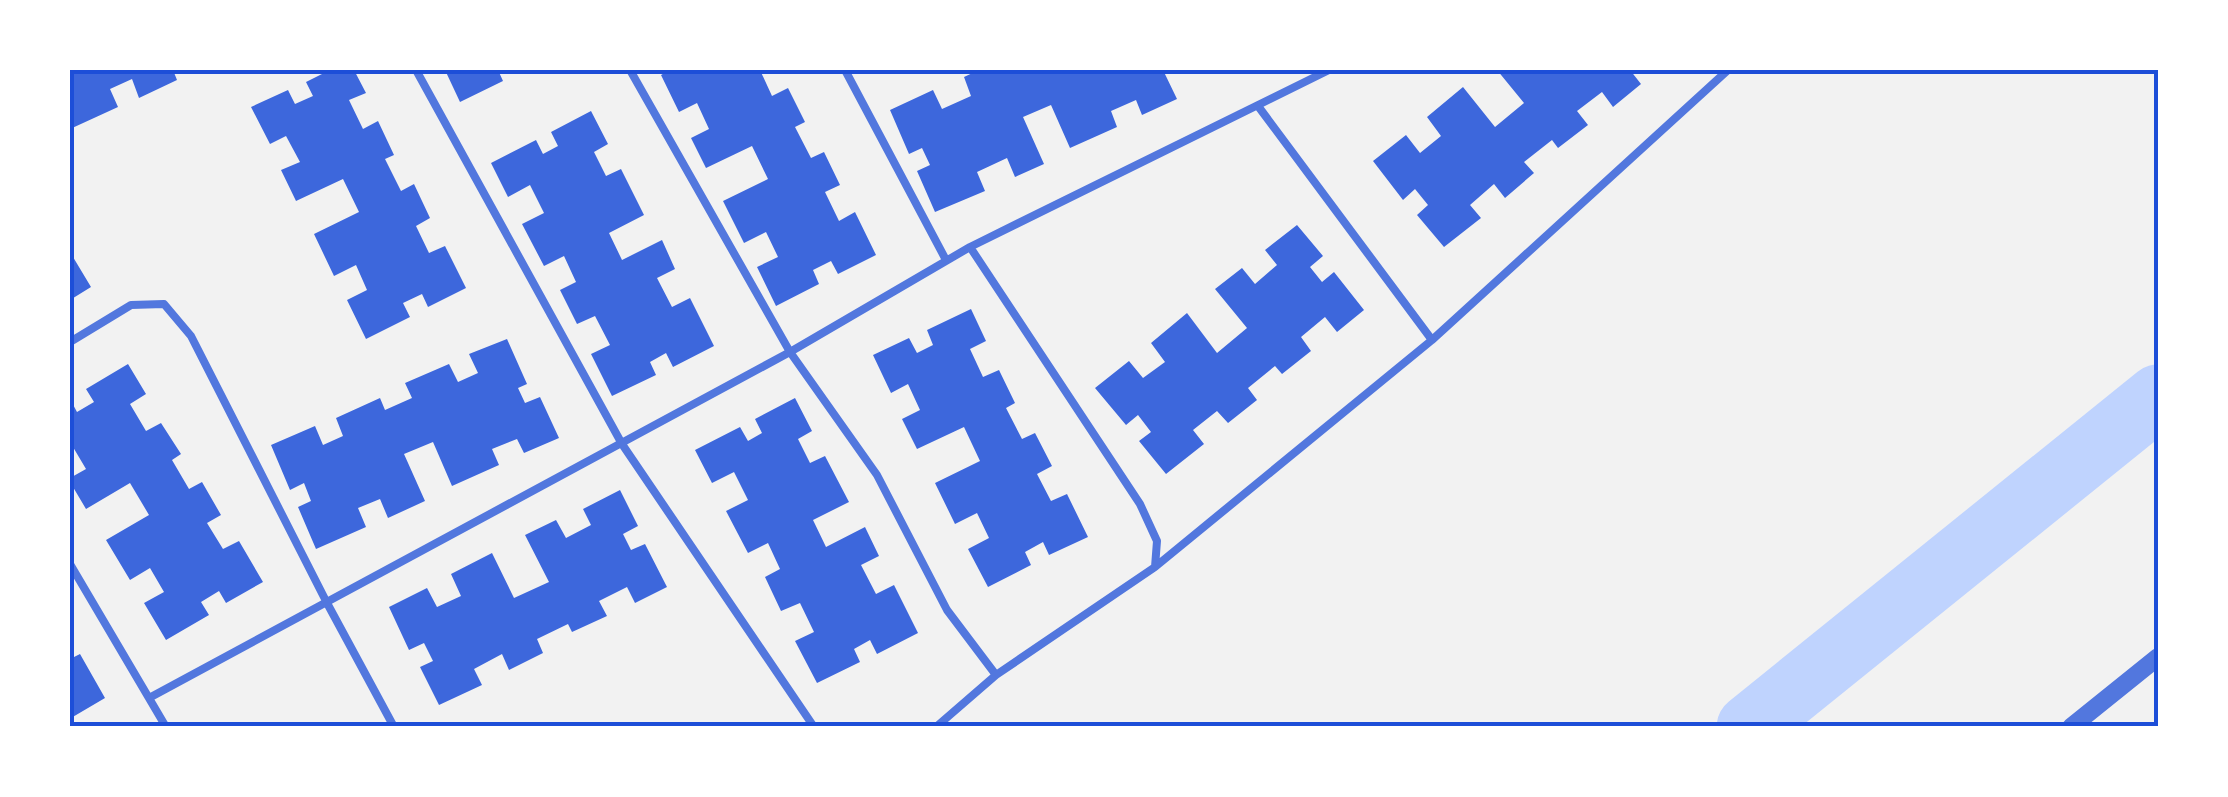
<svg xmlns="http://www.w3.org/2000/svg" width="2228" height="797" viewBox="0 0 2228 797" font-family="Quicksand,sans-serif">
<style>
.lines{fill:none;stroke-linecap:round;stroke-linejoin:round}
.canal{stroke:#bfd3fe;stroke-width:65}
.building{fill:#3d67dc}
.service{stroke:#5277de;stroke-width:8}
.tertiary{stroke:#5277de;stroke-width:18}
.neatline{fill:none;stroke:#1d4ed8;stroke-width:4}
</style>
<rect width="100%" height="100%" fill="#f2f2f2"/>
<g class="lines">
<path class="canal" d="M1749,727l409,-330"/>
</g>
<path class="building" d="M70,70h103l4,10 -38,18 -7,-19 -22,10 8,18 -48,22z
M330,70h24l12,23 -17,7 14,29 15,-8 16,34 -9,4 16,32 13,-7 16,34 -14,8 13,27 16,-7 21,42 -38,19 -6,-13 -19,9 7,14 -44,22 -19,-39 20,-10 -11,-25 -22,11 -20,-42 45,-22 -16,-33 -47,22 -15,-31 19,-8 -14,-26 -16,8 -19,-37 37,-17 7,14 18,-8 -7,-14z
M445,70h53l5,11 -43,21z
M670,70h90l12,26 16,-8 17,34 -10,5 16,31 13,-6 16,33 -15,7 14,29 16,-9 21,43 -38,19 -7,-13 -18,9 6,14 -43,22 -19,-39 21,-10 -12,-25 -22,11 -21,-42 45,-22 -16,-33 -46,22 -15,-30 18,-9 -12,-26 -18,9 -18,-37z
M979,70h23l1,3 6,-3h154l14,29 -35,16 -6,-15 -25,11 6,16 -47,21 -19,-43 -28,12 21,47 -29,13 -8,-19 -30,14 8,19 -50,21 -18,-41 13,-6 -8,-17 -13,6 -19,-44 43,-20 9,19 29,-13 -7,-19z
M1497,70h133l11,14 -28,23 -11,-15 -25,19 11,14 -30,23 -6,-8 -28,22 10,11 -29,25 -11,-14 -24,21 11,13 -37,29 -27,-32 11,-10 -13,-16 -12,11 -30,-39 33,-26 14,18 21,-17 -14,-19 36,-30 32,40 29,-24z
M591,111l17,33 -14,8 12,24 15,-7 23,46 -35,18 13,27 40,-20 13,29 -18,9 15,29 18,-9 24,48 -41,21 -7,-14 -16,9 6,13 -44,21 -21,-42 19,-9 -15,-29 -18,8 -17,-34 16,-8 -12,-26 -20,10 -22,-42 22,-11 -14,-28 -22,12 -17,-34 45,-23 7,14 15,-8 -7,-14z
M1297,225l26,31 -13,11 12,15 12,-10 30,38 -27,22 -12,-15 -24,20 10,14 -29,23 -7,-8 -27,22 9,12 -29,23 -11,-12 -24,19 11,14 -38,30 -27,-33 12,-9 -13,-17 -12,10 -31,-37 34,-27 14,17 22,-16 -14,-19 36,-30 30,40 30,-25 -32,-39 27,-21 13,16 22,-19 -12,-15z
M70,252l21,35 -21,13z
M971,309l15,32 -16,8 13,28 16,-7 16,33 -9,5 16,31 13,-6 17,33 -15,8 14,27 16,-7 21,43 -39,18 -6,-13 -18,10 6,13 -43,22 -20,-38 21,-11 -12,-25 -22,11 -20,-41 45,-22 -16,-34 -47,22 -15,-30 18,-9 -12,-26 -17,9 -18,-38 36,-17 8,15 16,-8 -6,-15z
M507,339l20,45 -9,4 7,15 15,-6 19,41 -35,15 -7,-14 -25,10 7,16 -47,21 -19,-44 -29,12 21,47 -37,17 -8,-19 -22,9 8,19 -50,22 -18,-42 13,-6 -7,-18 -14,7 -19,-45 44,-19 8,19 20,-9 -7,-18 44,-20 5,12 27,-12 -7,-15 44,-19 9,18 20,-9 -9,-19z
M128,364l18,30 -16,10 16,27 15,-8 20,31 -9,6 17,29 13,-7 19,33 -14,8 16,26 16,-8 24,41 -37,21 -7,-12 -18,11 8,13 -43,25 -22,-37 20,-11 -14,-24 -20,12 -24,-40 43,-25 -19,-32 -44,26 -16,-27v-4l16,-9 -16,-27v-43l7,13 17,-10 -8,-13z
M795,398l17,33 -14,8 12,24 15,-7 24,46 -36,18 13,27 39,-20 14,29 -18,9 15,29 18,-9 24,48 -41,21 -7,-14 -16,9 6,13 -43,21 -22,-42 19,-9 -14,-29 -19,8 -16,-34 15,-8 -12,-26 -20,10 -22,-42 22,-11 -14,-28 -22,11 -17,-33 45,-23 8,14 14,-8 -7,-14z
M620,490l18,36 -15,8 8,16 14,-6 22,43 -32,16 -8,-16 -28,14 8,15 -35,16 -4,-8 -31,15 6,14 -34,17 -7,-16 -28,15 8,16 -43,20 -19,-38 13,-6 -9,-18 -15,7 -20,-43 38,-19 10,19 24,-11 -10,-22 41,-21 22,45 35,-16 -24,-47 31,-15 10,18 25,-13 -8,-16z
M80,654l25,44 -34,20 5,9h-6v-68z"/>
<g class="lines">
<path class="service" d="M416,70l206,374 192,283
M630,70l160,282 87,123 70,135 49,65 -60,52
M845,70l101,190
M970,247l170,257 17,37 -2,26 -159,108
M1432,340l296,-270
M70,342l61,-37 33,-1 27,32 136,267 67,124
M70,564l96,163
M1155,567l277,-227 -174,-234
M149,698l641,-346 180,-105 359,-177"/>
<path class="tertiary" d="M2071,727l87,-70"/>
</g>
<rect width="2228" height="797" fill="none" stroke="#ffffff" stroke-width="145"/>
<rect x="72" y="72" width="2084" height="652" class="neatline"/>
</svg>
